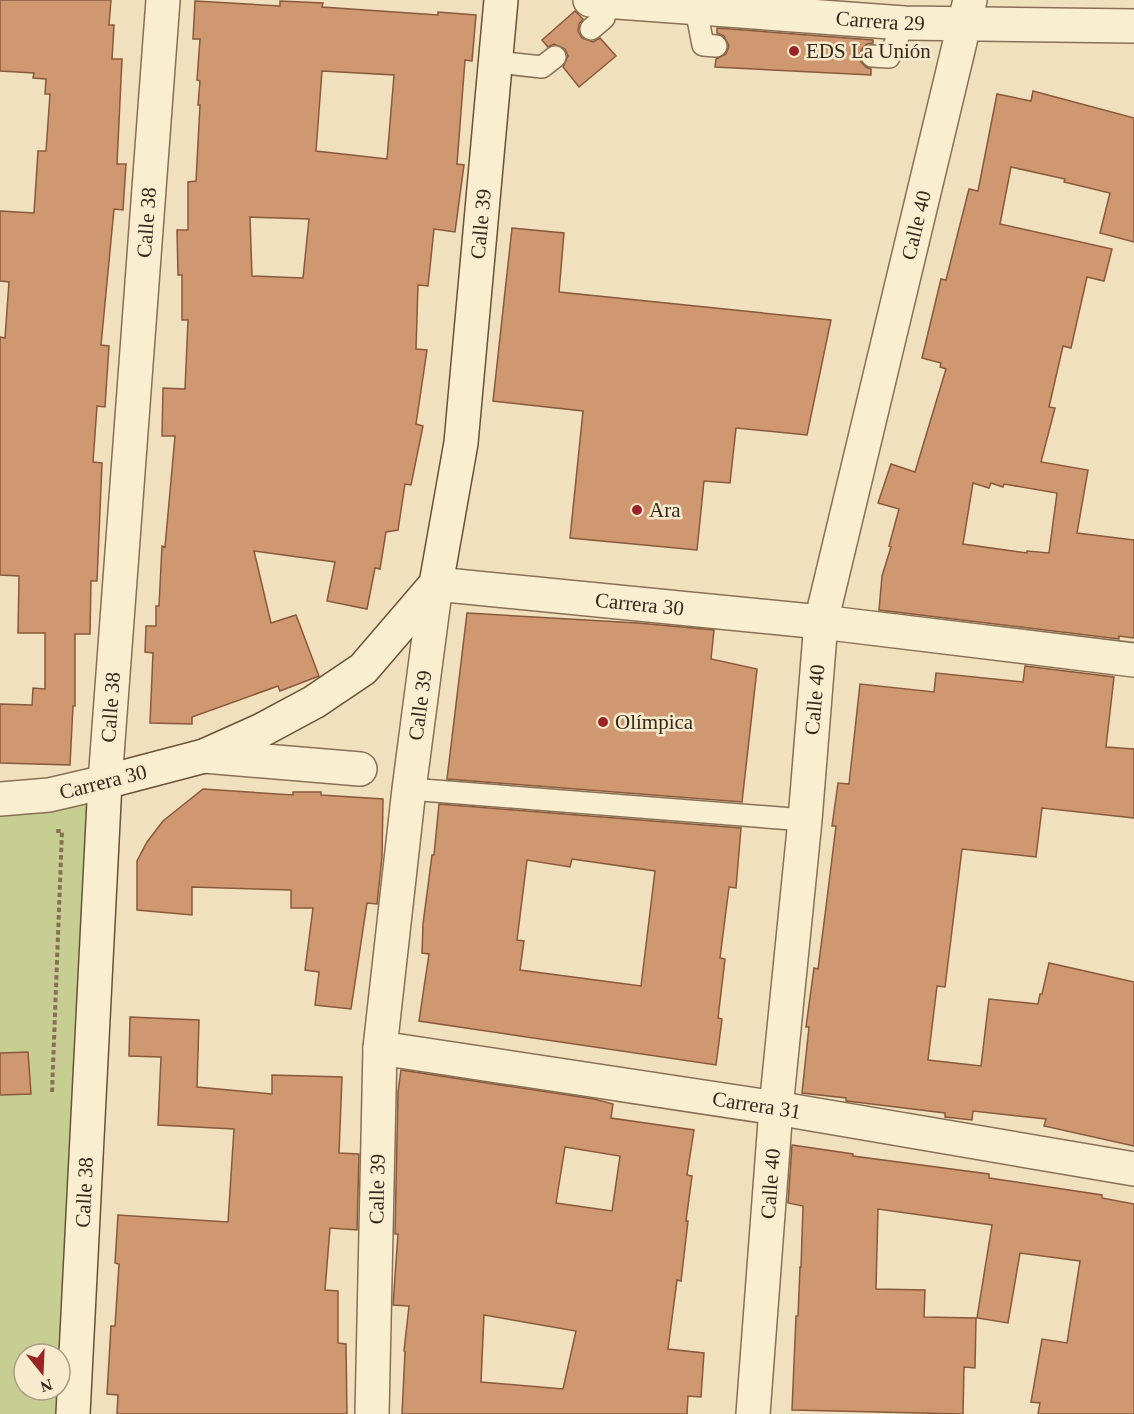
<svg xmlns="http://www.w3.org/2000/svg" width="1134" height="1414" viewBox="0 0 1134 1414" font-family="'Times New Roman',serif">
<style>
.green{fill:#c7ce91;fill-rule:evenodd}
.building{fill:#d09871;stroke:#89593b;stroke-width:1.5;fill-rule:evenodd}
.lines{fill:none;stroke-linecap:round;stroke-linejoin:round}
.service-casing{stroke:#887056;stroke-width:24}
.minor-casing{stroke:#887056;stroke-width:36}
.tertiary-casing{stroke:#887056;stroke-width:36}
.secondary-casing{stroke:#6a5139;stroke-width:36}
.path{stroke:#887056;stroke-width:4;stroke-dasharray:4.5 3;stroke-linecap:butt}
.service{stroke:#faeed1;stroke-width:21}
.minor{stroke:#faeed1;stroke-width:33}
.tertiary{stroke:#faeed1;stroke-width:33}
.secondary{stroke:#faeed1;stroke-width:33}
.poi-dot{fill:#9a2325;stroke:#f7eacd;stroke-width:2}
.labels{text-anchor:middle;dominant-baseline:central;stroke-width:5;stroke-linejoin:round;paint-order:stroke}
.street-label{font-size:21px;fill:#37281b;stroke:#f7eacd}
.poi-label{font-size:21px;fill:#37281b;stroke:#f7eacd;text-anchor:start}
</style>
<rect width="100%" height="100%" fill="#f0e0be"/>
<path class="green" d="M105,782l-32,632h-73v-615zM24,1354h36v36h-36z"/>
<path class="building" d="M0,0h111l-2,25h5l-2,34h10l-5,105h9l-3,46 -9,-1 -13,136 8,1 -4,61 -8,-1 -4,56 9,1 -5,118h-6l-1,53h-15v72h-2l-3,59 -70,-2v-59l32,1 1,-17 12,1v-56h-27l1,-57 -19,-1v-238l5,1 4,-56 -9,-1v-70l34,2 4,-62h8l4,-57h-5l1,-15 -13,-1 1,-5 -34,-2z
M195,1l85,5v-5l43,2 -1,4 116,8v-3l38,3 -4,46 -7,-1 -8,104 7,1 -9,67 -21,-3 -6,57 -10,-1 -2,64 11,1 -11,74 7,2 -12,59 -6,-1 -7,46 -12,2 -6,37 -5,-1 -8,41 -40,-8 8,-39 -81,-11 17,72 25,-8 23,61 -39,15 -2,-5 -86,31v7l-42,-1 3,-70 -8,-1 1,-26h10v-20h3l3,-60 3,1 10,-111h-13l1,-48 22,1 3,-69h-6v-45h-4l-1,-45h11v-48l8,-1 4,-76h-2l2,-24 -3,-1 3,-41h-7zM322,71l72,4 -7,84 -71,-8zM250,217l59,2 -6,59 -51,-2z
M575,11l8,8 -4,5 -1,7 4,7 11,4 7,-4 16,18 -37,31 -16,-20 5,-11 -3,-7 -11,-5 -6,3 -6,-7z
M717,28l156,12v3l-6,1 -5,5 -3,6 2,7 5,5 5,2v6l-156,-8 1,-8 10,-5 3,-8 -5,-10 -7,-3z
M1033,91l101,27v124l-34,-9 10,-40 -46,-11 1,-3 -54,-12 -11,57 112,25 -8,32 -17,-4 -16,71 -8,-2 -14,61 6,1 -14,54 47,8 -11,63 57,7v98l-15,-2v3l-240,-29 3,-34 9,-29 -2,-1 10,-37 -21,-6 13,-39 24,8 31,-103 -6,-2 1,-4 -19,-5 19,-79 5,1 23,-91 9,2 19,-97 34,7zM973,483l16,5 2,-5 12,4 1,-3 53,9 -8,60 -22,-2v2l-64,-9z
M512,228l52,5 -5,59 272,28 -24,115 -71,-7 -6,55 -26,-2 -7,69 -127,-12 13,-127 -90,-10z
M467,613l171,10 76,7 -3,29 46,10 -15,133 -295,-23z
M1025,666l89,11 -8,70 28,2v69l-92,-10 -6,49 -74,-8 -17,138 -8,-1 -9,74 53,6 8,-67 49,5 2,-10h2l7,-31 85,19v164l-90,-20 2,-7 -73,-8 -1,9 -27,-3v-4l-90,-11 -9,-1v-3l-44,-5 7,-66h-3l8,-59 4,1 8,-62 10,-81h-4l6,-43 11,1 11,-100 74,8 2,-19 87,9z
M203,789l90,6v-3h28v3l62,4 -1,58 -5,47 -10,-1 -16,106 -36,-4 4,-33 -14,-2 8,-62h-22v-18l-99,-3v28l-55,-5v-49l10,-19 16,-21z
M439,804l302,24 -5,60 -7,-1 -9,71 5,1 -7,59 4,1 -6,46 -297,-44 10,-67 -7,-1 1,-29 9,-69h2zM572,859l83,12 -14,115 -121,-16 4,-29 -7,-1 10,-80 43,7z
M130,1017l69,3 -2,67 75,7v-19l70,2 -3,76 20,1 -2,76 -27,-2 -5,62 13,1v52l8,1 1,70h-230l1,-19 -11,-1 4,-68h4l4,-62 -4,-1 3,-48 110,7 6,-93 -76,-4 3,-68 -32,-1z
M28,1052l3,42 -31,1v-42z
M401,1070l193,29 19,5 -2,14 83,12 -7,45 5,1 -6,45h2l-7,60 -4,-1 -9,69 36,4 -3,44 -13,-1 -1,18h-285l3,-62 -1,-1 5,-45 -16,-1 5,-71h-3l3,-142zM565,1147l55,9 -8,55 -56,-8zM484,1315l92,16 -13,58 -82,-7z
M792,1145l61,9v2l136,18v4l113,17v3l32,6v210h-96l2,-11 -9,-1 11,-63 25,4 13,-82 -60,-8 -12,70 -31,-5 15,-93 -114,-16 -2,80 49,1 -1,27 52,1 -1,50 -11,-1 -1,47 -171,-4 4,-94h2l2,-49h1l2,-61 -15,-3z"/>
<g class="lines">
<g class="service-casing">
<path id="service" d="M696,9l7,36 13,1
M591,29l13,-11 2,-16
M872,56l17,1 15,-34
M496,62l46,5 13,-10
M409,789l396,31"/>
</g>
<g class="minor-casing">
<g id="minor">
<path id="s1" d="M590,0l314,23 230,3"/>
<path d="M204,756l156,13"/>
<path id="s2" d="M105,782l58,-782"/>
<path id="s3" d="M380,1048l396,60 358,61"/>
<path id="s4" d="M372,1414l8,-366 29,-259 27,-205 385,38 313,38"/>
<path id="s5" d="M753,1414l23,-306 29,-288 16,-198 149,-622"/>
</g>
</g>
<g class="tertiary-casing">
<path id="tertiary" d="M0,799l49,-4 56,-13"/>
</g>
<g class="secondary-casing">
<g id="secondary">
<path id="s6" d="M73,1414l32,-632 99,-26 58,-26 52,-28 49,-33 73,-85 25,-141 40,-443"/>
</g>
</g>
<path class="path" d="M52,1092l10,-261h-7"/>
<use href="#service" class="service"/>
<use href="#minor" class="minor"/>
<use href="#tertiary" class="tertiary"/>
<use href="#secondary" class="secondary"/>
</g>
<g class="poi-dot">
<circle cx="794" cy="51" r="6"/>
<circle cx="637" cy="510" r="6"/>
<circle cx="603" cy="722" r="6"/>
</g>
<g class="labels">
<g class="street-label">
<text stroke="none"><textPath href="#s1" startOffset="291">Carrera 29</textPath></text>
<text stroke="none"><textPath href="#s2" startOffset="561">Calle 38</textPath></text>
<text stroke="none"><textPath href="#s6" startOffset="1392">Calle 39</textPath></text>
<text stroke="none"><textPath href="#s5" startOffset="1203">Calle 40</textPath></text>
<text stroke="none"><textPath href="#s4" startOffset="1038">Carrera 30</textPath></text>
<text stroke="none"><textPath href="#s5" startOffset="717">Calle 40</textPath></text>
<text stroke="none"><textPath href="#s4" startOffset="711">Calle 39</textPath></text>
<text stroke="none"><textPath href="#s2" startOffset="75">Calle 38</textPath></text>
<text transform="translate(103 782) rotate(-14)">Carrera 30</text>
<text stroke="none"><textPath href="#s3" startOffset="381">Carrera 31</textPath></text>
<text stroke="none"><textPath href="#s5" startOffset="231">Calle 40</textPath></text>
<text stroke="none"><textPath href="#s4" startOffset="225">Calle 39</textPath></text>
<text stroke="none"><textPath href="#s6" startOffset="222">Calle 38</textPath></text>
</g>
<g class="poi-label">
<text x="806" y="51">EDS La Unión</text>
<text x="649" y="510">Ara</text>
<text x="615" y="722">Olímpica</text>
</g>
</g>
<g transform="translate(42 1372) rotate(162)"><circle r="28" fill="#f7eacd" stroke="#aa9c86" stroke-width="1.5"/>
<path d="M0-4.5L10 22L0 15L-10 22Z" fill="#9a2325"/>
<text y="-9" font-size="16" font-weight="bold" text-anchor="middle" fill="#37281b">N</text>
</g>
</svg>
